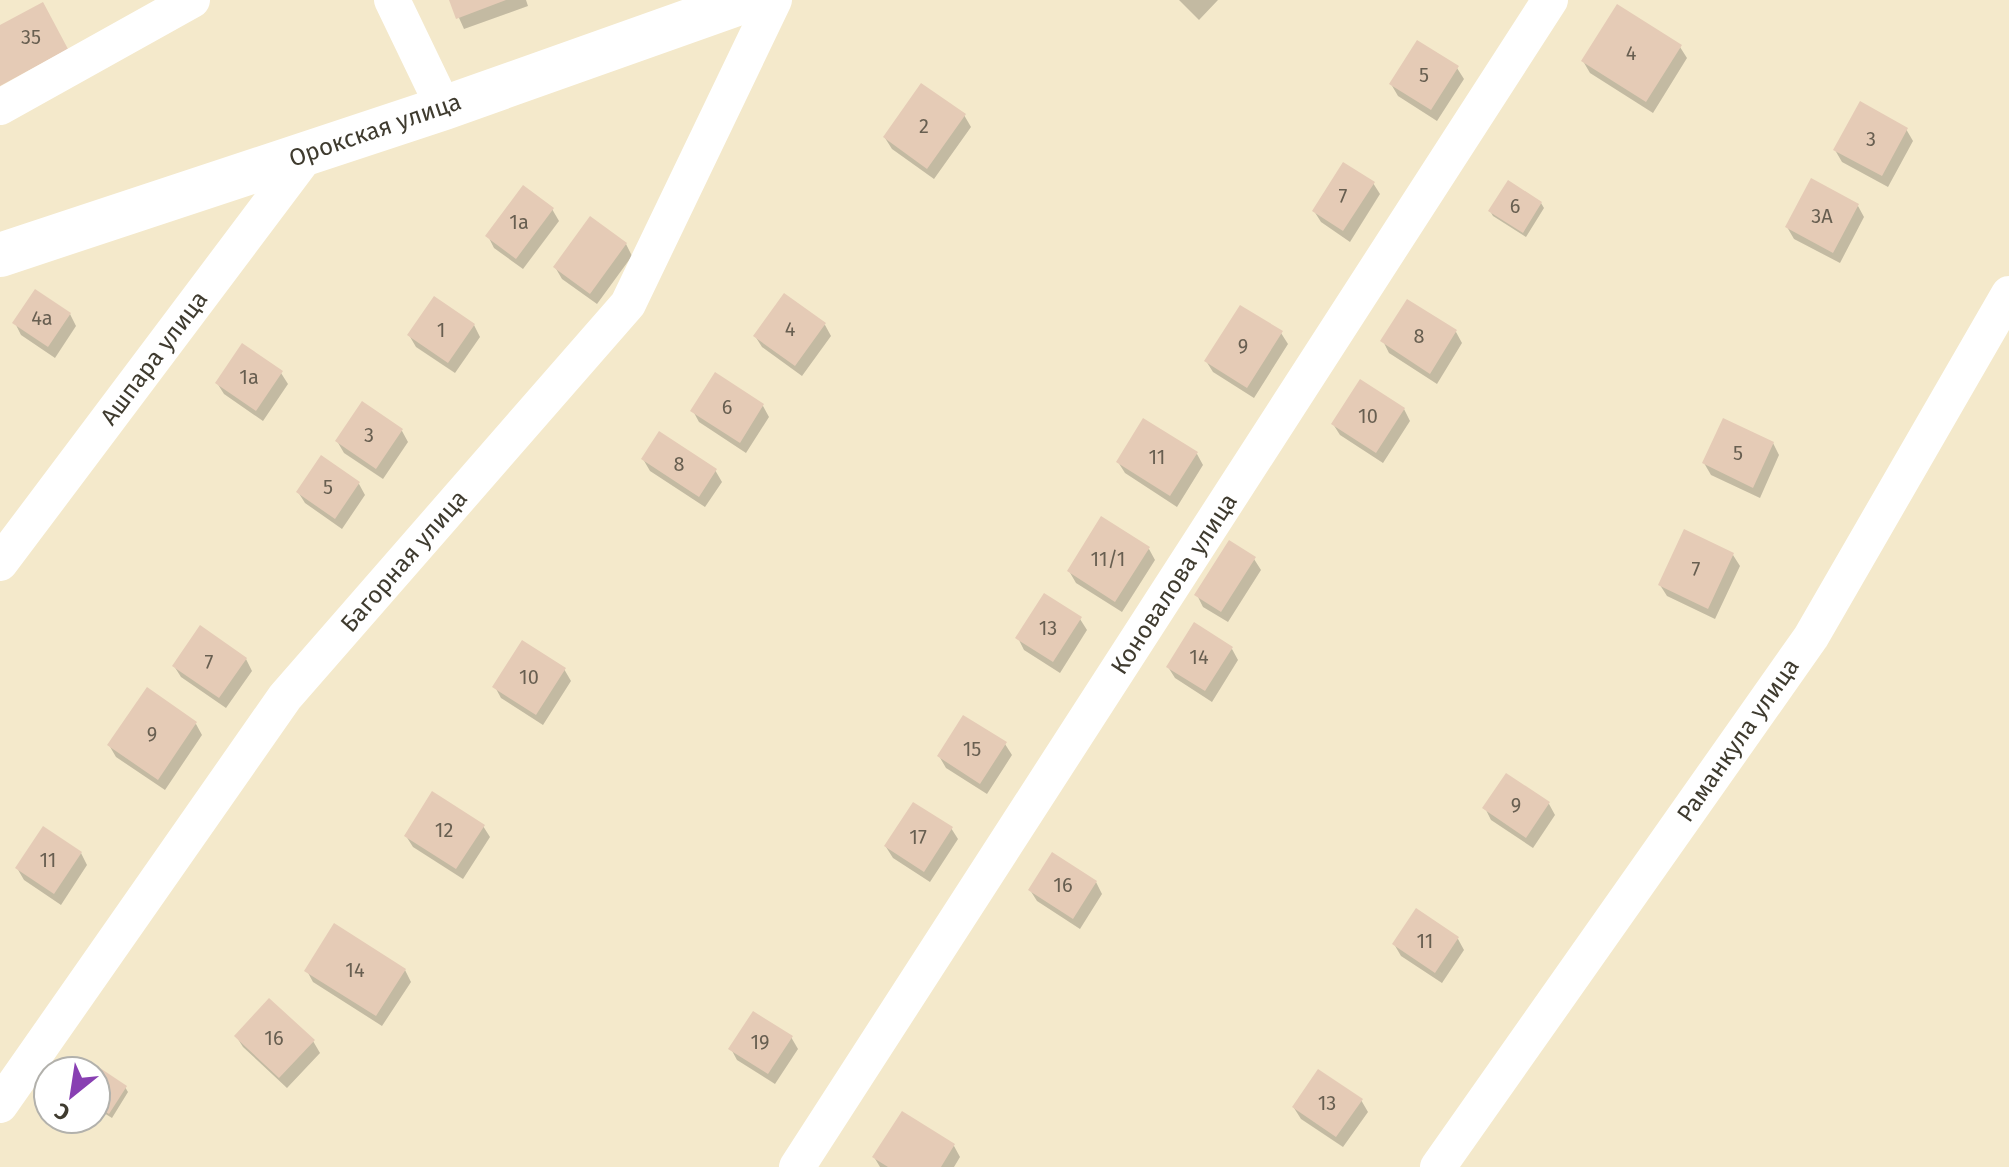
<svg xmlns="http://www.w3.org/2000/svg" width="2009" height="1167" viewBox="0 0 2009 1167" font-family="'Fira Sans',sans-serif">
<style>
.shadow{fill:#0003}
.building{fill:#e5cbb6}
.lines{fill:none;stroke-linecap:round;stroke-linejoin:round}
.minor{stroke:#fff;stroke-width:36}
.tertiary{stroke:#fff;stroke-width:44}
.labels{text-anchor:middle;dominant-baseline:central;stroke-width:6;stroke-linejoin:round;paint-order:stroke}
.number-label{font-size:20px;fill:#685f51}
.street-label{font-size:24px;fill:#3f3b2f;stroke:#fff}
</style>
<rect width="100%" height="100%" fill="#f4e9cb"/>
<path class="shadow" d="M451,0h75l2,6 -64,23z
M1179,0h39l-19,20z
M1680,47l7,11 -34,55 -63,-40 -7,-12z
M1457,68l7,11 -27,42 -39,-25 -7,-12z
M964,115l7,12 -37,52 -42,-30 -7,-11z
M1906,129l7,12 -25,46 -46,-25 -7,-12z
M1373,183l7,11 -30,48 -29,-20 -7,-11z
M1541,203l3,5 -18,29 -33,-21 -3,-5z
M1858,206l6,11 -24,46 -46,-24 -7,-12z
M552,209l7,12 -36,48 -29,-21 -6,-12z
M626,244l6,12 -35,48 -35,-25 -7,-12z
M70,314l6,12 -21,32 -34,-23 -6,-12z
M474,325l6,12 -25,36 -39,-26 -7,-12z
M825,325l6,11 -29,40 -40,-29 -7,-11z
M1456,332l6,11 -25,41 -48,-31 -6,-12z
M1281,333l7,11 -34,54 -41,-26 -7,-11z
M281,373l7,11 -25,37 -39,-27 -7,-11z
M363,404l39,27 6,11 -25,37 -39,-26 -7,-12z
M763,406l6,11 -23,36 -47,-31 -6,-11z
M1404,409l6,12 -27,42 -43,-28 -7,-11z
M1773,443l6,12 -19,43 -49,-23 -7,-12z
M1197,454l6,11 -26,42 -52,-34 -7,-11z
M643,459l72,11 7,12 -17,25 -55,-36z
M359,484l6,11 -23,34 -37,-26 -7,-11z
M1149,549l6,11 -33,52 -46,-29 -7,-12z
M1733,555l7,11 -25,53 -48,-23 -7,-11z
M1254,559l7,11 -33,52 -25,-15 -6,-12z
M1080,619l7,11 -27,43 -36,-23 -6,-12z
M1232,649l6,11 -26,42 -37,-24 -7,-11z
M246,659l6,12 -26,37 -45,-31 -7,-11z
M564,669l7,12 -28,44 -42,-27 -6,-11z
M196,724l6,11 -37,55 -49,-33 -7,-12z
M1005,744l7,11 -25,39 -41,-26 -7,-12z
M1549,804l6,11 -22,33 -42,-28 -6,-12z
M483,826l7,11 -27,42 -50,-32 -7,-11z
M951,828l7,11 -28,43 -37,-24 -7,-11z
M81,853l6,12 -26,40 -37,-25 -7,-12z
M1096,882l6,12 -22,35 -43,-28 -7,-11z
M1458,939l6,11 -22,33 -41,-27 -7,-12z
M405,970l6,12 -29,44 -69,-44 -6,-11z
M236,1036l77,5 7,12 -33,35 -44,-41z
M791,1037l7,12 -23,35 -38,-24 -6,-11z
M92,1065l33,22 3,5 -16,26 -16,-10v-37h-8z
M1361,1100l7,12 -25,35 -42,-28 -7,-11z
M954,1146l6,11 -6,10h-74l-6,-10z"/>
<path class="building" d="M449,0h57l-50,19z
M43,2l25,47 -68,37v-61z
M1617,4l65,41 -36,57 -65,-41z
M1417,40l42,26 -28,44 -42,-26z
M921,83l45,31 -39,55 -44,-32z
M1860,101l48,27 -26,48 -49,-26z
M1343,162l32,20 -32,49 -31,-20z
M1811,178l48,26 -26,49 -48,-26z
M1508,180l34,22 -19,31 -35,-22z
M523,185l31,23 -38,51 -31,-23z
M590,216l37,27 -37,51 -37,-27z
M35,289l36,24 -23,34 -36,-24z
M784,293l42,30 -31,43 -42,-30z
M434,296l41,28 -27,39 -41,-28z
M1407,299l50,31 -27,44 -50,-33z
M1240,305l43,26 -36,57 -43,-27z
M242,343l41,28 -27,40 -41,-28z
M715,372l49,32 -24,39 -50,-32z
M1360,379l45,29 -29,45 -45,-29z
M362,401l41,28 -27,40 -41,-28z
M1143,418l55,34 -28,44 -54,-34z
M1723,418l51,24 -21,46 -51,-25z
M659,431l58,38 -18,28 -58,-38z
M321,455l39,27 -25,37 -39,-27z
M1101,516l49,31 -35,55 -48,-31z
M1684,529l50,24 -26,56 -50,-24z
M1229,540l27,17 -35,55 -27,-17z
M1044,593l38,24 -29,45 -38,-24z
M1194,622l39,25 -28,44 -39,-24z
M200,625l47,33 -28,40 -47,-32z
M522,640l44,28 -30,47 -44,-28z
M147,687l50,35 -39,58 -51,-35z
M963,715l44,27 -27,42 -43,-28z
M1506,773l44,29 -24,36 -44,-30z
M432,791l53,34 -29,44 -52,-33z
M913,802l40,25 -29,45 -40,-26z
M43,826l39,26 -28,42 -39,-26z
M1052,852l45,29 -24,38 -45,-29z
M1416,908l43,29 -24,36 -43,-29z
M334,923l72,46 -30,47 -72,-45z
M269,998l46,42 -36,38 -45,-42z
M753,1011l40,25 -25,38 -40,-25z
M91,1062l36,24 -18,28 -13,-8v-35h-10z
M1318,1069l45,30 -27,38 -44,-30z
M902,1111l53,33 -14,23h-53l-16,-10z"/>
<g class="lines">
<path class="minor" d="M392,0l52,108
M0,107l192,-107
M0,563l308,-410
M0,1105l285,-408 343,-393 146,-304
M797,1167l753,-1167
M1438,1167l373,-530 198,-343"/>
<path class="tertiary" d="M0,255l444,-147 304,-108"/>
</g>
<g class="labels">
<g class="number-label">
<text x="31" y="37">35</text>
<text x="1631" y="53">4</text>
<text x="1424" y="75">5</text>
<text x="924" y="126">2</text>
<text x="1871" y="139">3</text>
<text x="1343" y="196">7</text>
<text x="1515" y="206">6</text>
<text x="1822" y="216">3А</text>
<text x="519" y="222">1а</text>
<text x="42" y="318">4а</text>
<text x="790" y="329">4</text>
<text x="441" y="330">1</text>
<text x="1419" y="336">8</text>
<text x="1243" y="346">9</text>
<text x="249" y="377">1а</text>
<text x="727" y="407">6</text>
<text x="1368" y="416">10</text>
<text x="369" y="435">3</text>
<text x="1738" y="453">5</text>
<text x="1157" y="457">11</text>
<text x="679" y="464">8</text>
<text x="328" y="487">5</text>
<text x="1108" y="559">11/1</text>
<text x="1696" y="569">7</text>
<text x="1048" y="628">13</text>
<text x="1199" y="657">14</text>
<text x="209" y="662">7</text>
<text x="529" y="677">10</text>
<text x="152" y="734">9</text>
<text x="972" y="749">15</text>
<text x="1516" y="805">9</text>
<text x="444" y="830">12</text>
<text x="918" y="837">17</text>
<text x="48" y="860">11</text>
<text x="1063" y="885">16</text>
<text x="1425" y="941">11</text>
<text x="355" y="970">14</text>
<text x="274" y="1038">16</text>
<text x="760" y="1042">19</text>
<text x="1327" y="1103">13</text>
</g>
<g class="street-label">
<text transform="translate(375 130) rotate(-19)">Орокская улица</text>
<text transform="translate(154 358) rotate(-53)">Ашпара улица</text>
<text transform="translate(404 561) rotate(-49)">Багорная улица</text>
<text transform="translate(1174 584) rotate(-57)">Коновалова улица</text>
<text transform="translate(1738 740) rotate(-55)">Раманкула улица</text>
</g>
</g>
<g transform="translate(72 1095) rotate(210)"><circle r="38" fill="#ffffff" stroke="#b2b1ac" stroke-width="2"/>
<path d="M0-6L14 30L0 20L-14 30Z" fill="#883fb2"/>
<text y="-12" font-size="22" font-weight="bold" text-anchor="middle" fill="#3f3b2f">С</text>
</g>
</svg>
